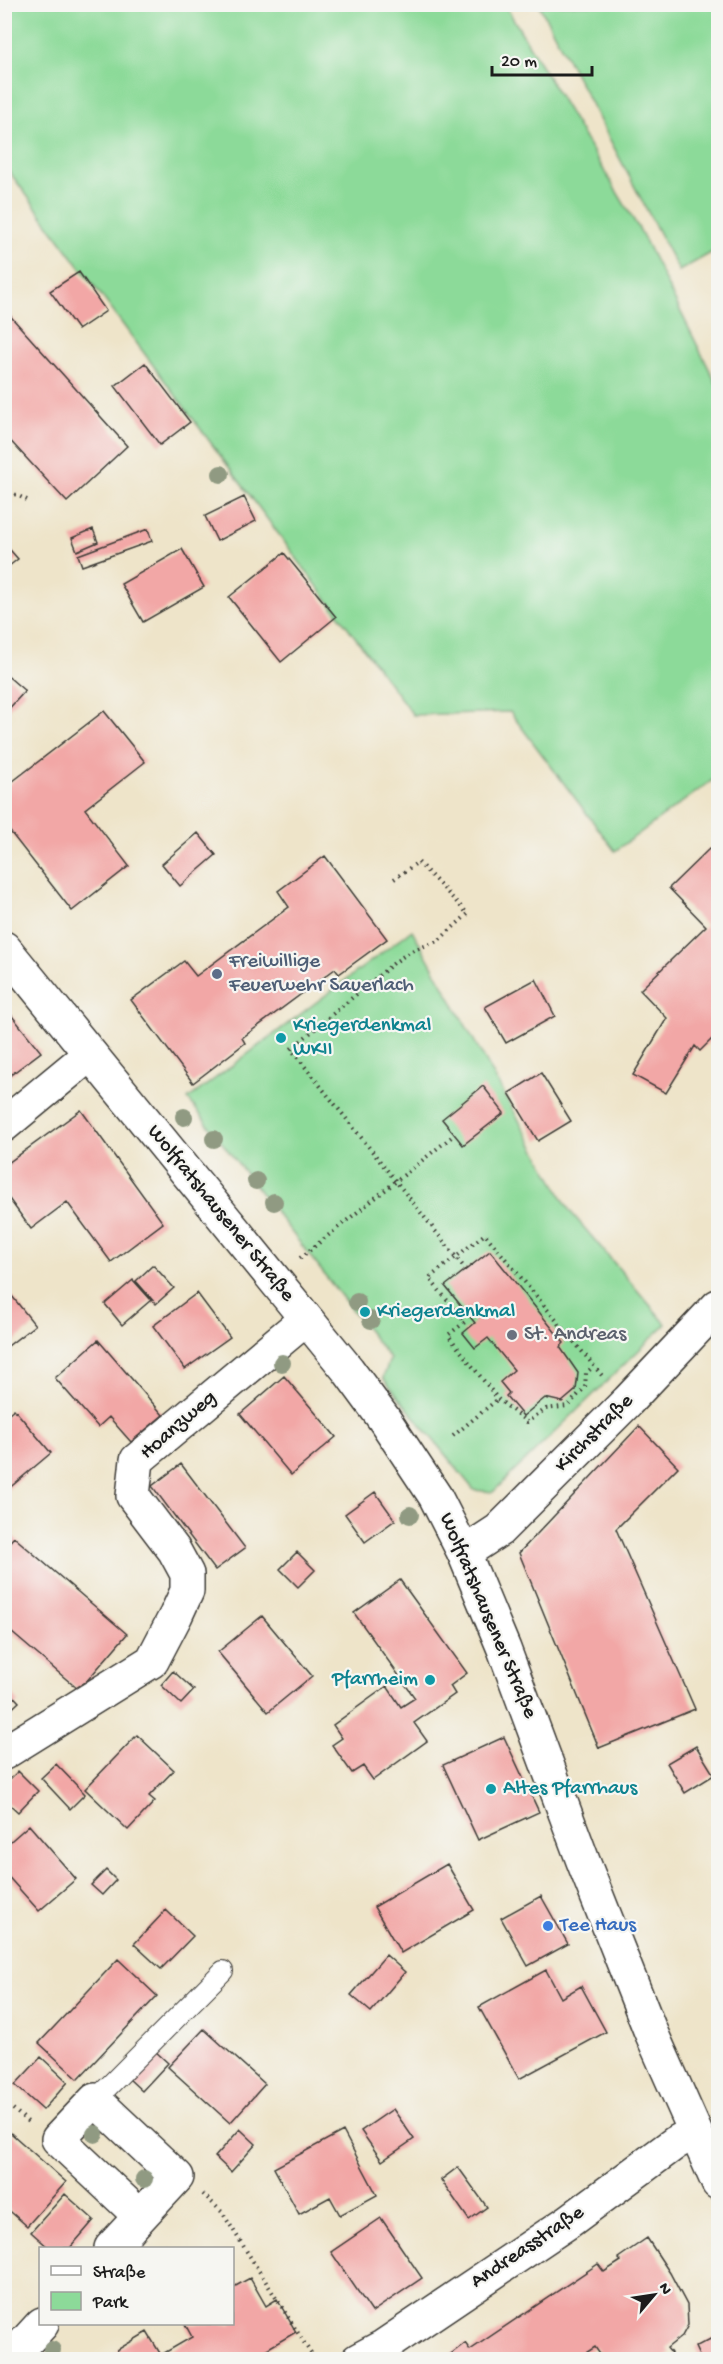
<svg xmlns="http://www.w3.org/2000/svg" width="723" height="2364" viewBox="0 0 723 2364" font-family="'Gochi Hand',sans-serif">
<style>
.green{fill:#8cda99;stroke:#547b5a;stroke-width:1.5}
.building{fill:#f2a7a6}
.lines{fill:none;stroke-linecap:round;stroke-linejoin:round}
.lane-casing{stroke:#3c3a36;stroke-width:22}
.street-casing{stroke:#3c3a36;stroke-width:36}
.secondary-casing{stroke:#3c3a36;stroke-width:36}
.path{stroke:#3c3a36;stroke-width:4;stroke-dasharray:1.5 4.5;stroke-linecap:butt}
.lane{stroke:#fff;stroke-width:20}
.street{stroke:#fff;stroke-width:33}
.secondary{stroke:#fff;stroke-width:33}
.tree{fill:#909a82}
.service-dot{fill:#5c6f8a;stroke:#f6f6f2;stroke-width:2}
.culture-dot{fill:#0f9aa8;stroke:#f6f6f2;stroke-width:2}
.worship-dot{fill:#6b7280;stroke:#f6f6f2;stroke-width:2}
.shop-dot{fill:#3f7fe0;stroke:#f6f6f2;stroke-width:2}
.labels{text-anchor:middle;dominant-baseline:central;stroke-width:4.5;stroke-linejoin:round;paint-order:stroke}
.service-label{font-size:21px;fill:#4e5e75;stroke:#f6f6f2;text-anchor:start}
.culture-label{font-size:21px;fill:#0d838f;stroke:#f6f6f2;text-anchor:start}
.street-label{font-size:21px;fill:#1c1c1c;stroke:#f6f6f2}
.worship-label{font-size:21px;fill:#5b616d;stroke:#f6f6f2;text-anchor:start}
.shop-label{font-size:21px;fill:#366cbe;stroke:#f6f6f2;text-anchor:start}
</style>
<rect width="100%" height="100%" fill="#f6f6f2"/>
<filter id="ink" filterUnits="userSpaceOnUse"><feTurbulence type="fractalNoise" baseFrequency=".0167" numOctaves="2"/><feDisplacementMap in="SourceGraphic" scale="12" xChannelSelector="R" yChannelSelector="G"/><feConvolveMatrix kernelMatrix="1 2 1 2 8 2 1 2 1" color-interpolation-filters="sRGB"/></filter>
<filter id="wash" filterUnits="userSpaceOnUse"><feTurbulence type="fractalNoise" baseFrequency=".008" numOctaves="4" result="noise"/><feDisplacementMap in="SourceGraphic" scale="24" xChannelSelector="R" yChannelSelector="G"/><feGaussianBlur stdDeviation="1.35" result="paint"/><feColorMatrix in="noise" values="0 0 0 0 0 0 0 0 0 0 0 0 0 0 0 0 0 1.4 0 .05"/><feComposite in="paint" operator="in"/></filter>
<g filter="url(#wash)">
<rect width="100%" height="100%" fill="#eee4c9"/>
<path class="green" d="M5,4l500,1 136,227 77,155v389l-103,75 -105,-139 -97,3 -408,-549z
M539,5h179v244l-39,22z
M412,930l158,281 96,113 -173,168 -19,-2 -91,-112 7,-19 -202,-260z"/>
<g id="blocks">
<path class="building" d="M79,272l27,39 -28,19 -28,-39z
M4,309l123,137 -60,56 -63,-68z
M145,363l45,59 -30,23 -45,-59z
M244,497l12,24 -39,20 -12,-25z
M93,529l5,13 -21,9 -5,-13z
M148,529l4,12 -70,25 -4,-11z
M4,543l14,16 -14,11z
M182,549l22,38 -61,35 -22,-38z
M284,553l52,64 -55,45 -52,-65z
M4,673l21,18 -21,23z
M104,711l41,51 -60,47 44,57 -57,45 -68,-87v-36z
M198,833l18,22 -36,31 -18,-22z
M710,848l8,9v176l-18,18 -5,-5 -29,47 -33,-18 34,-57 -27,-28 66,-64 -37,-38z
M325,856l62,83 -48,35 -4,-5 -93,69 3,5 -52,40 -62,-83 53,-39 12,15 93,-69 -11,-16z
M536,979l19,37 -49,27 -21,-36z
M4,1006l37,46 -37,28z
M541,1073l30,48 -33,20 -29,-48z
M483,1086l21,27 -41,32 -21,-26z
M81,1110l82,113 -52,39 -44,-60 -36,27 -27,-37v-26z
M490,1251l74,92 -4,4 18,26 -2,17 -14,12 -17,-4 -22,18 -17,-20 3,-3 -9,-11 14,-12 -26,-32 -13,10 -12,-15 12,-10 -30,-37z
M153,1265l21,23 -18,16 -20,-23z
M133,1280l18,20 -29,25 -17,-21z
M4,1286l31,39 -31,24z
M197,1293l33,44 -45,32 -32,-43z
M98,1340l65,75 -32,27 -22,-25 -11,10 -43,-49z
M284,1376l52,61 -45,38 -51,-61z
M14,1409l37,44 -44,37 -3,-3v-70z
M639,1426l39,41 -62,62 79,180 -96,39 -80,-195z
M181,1464l64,84 -30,22 -63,-84z
M375,1492l20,28 -30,22 -20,-28z
M14,1537l113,97 -48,56 -75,-64v-78z
M297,1552l18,18 -17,17 -18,-18z
M400,1580l67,93 -17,13 5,8 -41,29 13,18 -54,39 -10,-14 -11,7 -20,-28 10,-7 -9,-13 54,-39 14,21 14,-9 -61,-85z
M262,1616l50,60 -44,36 -50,-60z
M173,1671l21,19 -13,14 -20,-19z
M4,1686l15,16 -15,14z
M137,1735l37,35 -25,26 6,5 -27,29 -43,-41z
M504,1737l35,75 -61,28 -35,-75z
M696,1746l18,29 -29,18 -18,-30z
M56,1764l29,30 -15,15 -29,-31z
M18,1771l20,20 -20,21 -14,-13v-14z
M29,1825l47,54 -37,32 -35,-39v-25z
M447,1864l27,46 -73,43 -27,-46z
M106,1870l10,10 -14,15 -11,-10z
M541,1896l27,48 -40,22 -27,-48z
M166,1910l27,26 -32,33 -27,-25z
M386,1955l19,17 -34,40 -20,-17z
M118,1959l39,37 -79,83 -39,-36z
M546,1970l15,28 20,-12 25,46 -87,47 -40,-72z
M204,2029l61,55 -35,39 -62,-56z
M154,2050l14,13 -26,28 -14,-13z
M41,2057l27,25 -25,28 -28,-25z
M393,2109l21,30 -32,22 -21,-30z
M4,2127l62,55 -39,44 -23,-20z
M240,2129l16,15 -25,28 -16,-15z
M343,2131l34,64 -37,20 -10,-18 -31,17 -25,-46z
M458,2167l29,40 -18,13 -28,-40z
M65,2194l29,26 -24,28h-21l-18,-16z
M381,2218l41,60 -50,34 -41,-60z
M647,2238l23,35 17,32 1,20 -6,11 -15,12 4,5 -10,7h-57l-9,-13 -20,13h-132l22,-17 5,7 128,-86 6,8 17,-11 -3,-3z
M250,2278l16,28 11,-7 19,33 -48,28h-126l-5,-10 30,-18 14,23 31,-18 -7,-13h47v-36z
M718,2335v25h-17l-6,-13z"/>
</g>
</g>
<g filter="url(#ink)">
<use href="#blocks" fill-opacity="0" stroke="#3c3a36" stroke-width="1.5"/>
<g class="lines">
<g class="lane-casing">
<path id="lane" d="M95,2100l128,-129"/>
</g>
<g class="street-casing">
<path id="street" d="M4,1125l86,-71
M464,1553l35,-23 129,-129 90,-95
M4,1753l148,-92 24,-46 11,-24v-17l-13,-24 -41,-54 4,-36 169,-141
M111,2248l66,-71 -82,-77 -37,39 82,77
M9,2360l33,-36
M358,2360l26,-14 184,-124 107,-79 20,-11"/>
</g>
<g class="secondary-casing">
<path id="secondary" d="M4,948l344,422 36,49 51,77 29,57 40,96 79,212 67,169 68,153"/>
</g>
<path class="path" d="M4,489l27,13
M394,879l24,-17 50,52 -30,27 -27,10 -16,11 -104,87 165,208 29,-23 119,144
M300,1258l154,-123
M466,1270l-10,-13 -27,21 36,44 -17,13 50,64 29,23 19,-13 22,-3 17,-19 1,-14 7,-6
M453,1436l45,-37
M4,2101l25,22
M203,2194l19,18 93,148"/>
<use href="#lane" class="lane"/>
<use href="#street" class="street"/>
<use href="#secondary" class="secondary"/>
</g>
<g class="tree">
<circle cx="221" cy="474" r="9"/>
<circle cx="184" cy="1117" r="9"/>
<circle cx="214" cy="1139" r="9"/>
<circle cx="256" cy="1181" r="9"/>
<circle cx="274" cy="1202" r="9"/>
<circle cx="357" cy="1302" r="9"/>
<circle cx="371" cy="1320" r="9"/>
<circle cx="282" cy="1363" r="9"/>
<circle cx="410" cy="1515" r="9"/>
<circle cx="95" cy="2134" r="9"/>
<circle cx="144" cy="2179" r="9"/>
<circle cx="52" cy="2350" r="9"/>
</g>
</g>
<circle class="service-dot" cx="217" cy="974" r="6"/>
<g class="culture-dot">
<circle cx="281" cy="1038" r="6"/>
<circle cx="365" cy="1312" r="6"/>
<circle cx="430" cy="1680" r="6"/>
<circle cx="491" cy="1789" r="6"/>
</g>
<circle class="worship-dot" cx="512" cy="1335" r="6"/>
<circle class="shop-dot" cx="548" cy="1926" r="6"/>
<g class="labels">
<g class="service-label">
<text x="229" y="962">Freiwillige<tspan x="229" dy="24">Feuerwehr Sauerlach</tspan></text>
</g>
<g class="culture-label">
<text x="293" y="1026">Kriegerdenkmal<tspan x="293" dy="24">WKII</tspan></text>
<text x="377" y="1312">Kriegerdenkmal</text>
<text x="418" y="1680" text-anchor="end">Pfarrheim</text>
<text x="503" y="1789">Altes Pfarrhaus</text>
</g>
<g class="street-label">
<text transform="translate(220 1214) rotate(51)">Wolfratshausener Straße</text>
<text transform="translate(179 1426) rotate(-41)">Hoanzweg</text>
<text transform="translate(595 1434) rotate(-45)">Kirchstraße</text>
<text transform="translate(487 1616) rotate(67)">Wolfratshausener Straße</text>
<text transform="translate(528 2248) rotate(-34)">Andreasstraße</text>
</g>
<g class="worship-label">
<text x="524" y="1335">St. Andreas</text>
</g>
<g class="shop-label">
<text x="560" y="1926">Tee Haus</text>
</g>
</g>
<rect width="723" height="2364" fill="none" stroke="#f6f6f2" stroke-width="24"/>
<rect x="39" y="2247" width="195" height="78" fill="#f6f6f2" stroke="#9f9f9c" stroke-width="1.5"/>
<rect x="51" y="2266" width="30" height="9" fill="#ffffff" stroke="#9f9f9c" stroke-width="1.5"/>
<text x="93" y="2277" font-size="18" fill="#1c1c1c">Straße</text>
<rect x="51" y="2292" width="30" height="18" fill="#8cda99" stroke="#9f9f9c" stroke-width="1.5"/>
<text x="93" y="2307" font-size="18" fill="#1c1c1c">Park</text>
<g transform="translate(654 2295) rotate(61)" stroke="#f6f6f2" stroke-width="4.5" paint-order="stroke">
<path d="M0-4.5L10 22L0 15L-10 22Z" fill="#1c1c1c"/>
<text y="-9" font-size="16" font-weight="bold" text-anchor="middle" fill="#1c1c1c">N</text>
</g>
<path d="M492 66v9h100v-9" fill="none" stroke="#1c1c1c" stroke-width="3"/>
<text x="501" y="66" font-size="18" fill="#1c1c1c" stroke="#f6f6f2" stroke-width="4.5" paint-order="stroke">20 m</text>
</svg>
